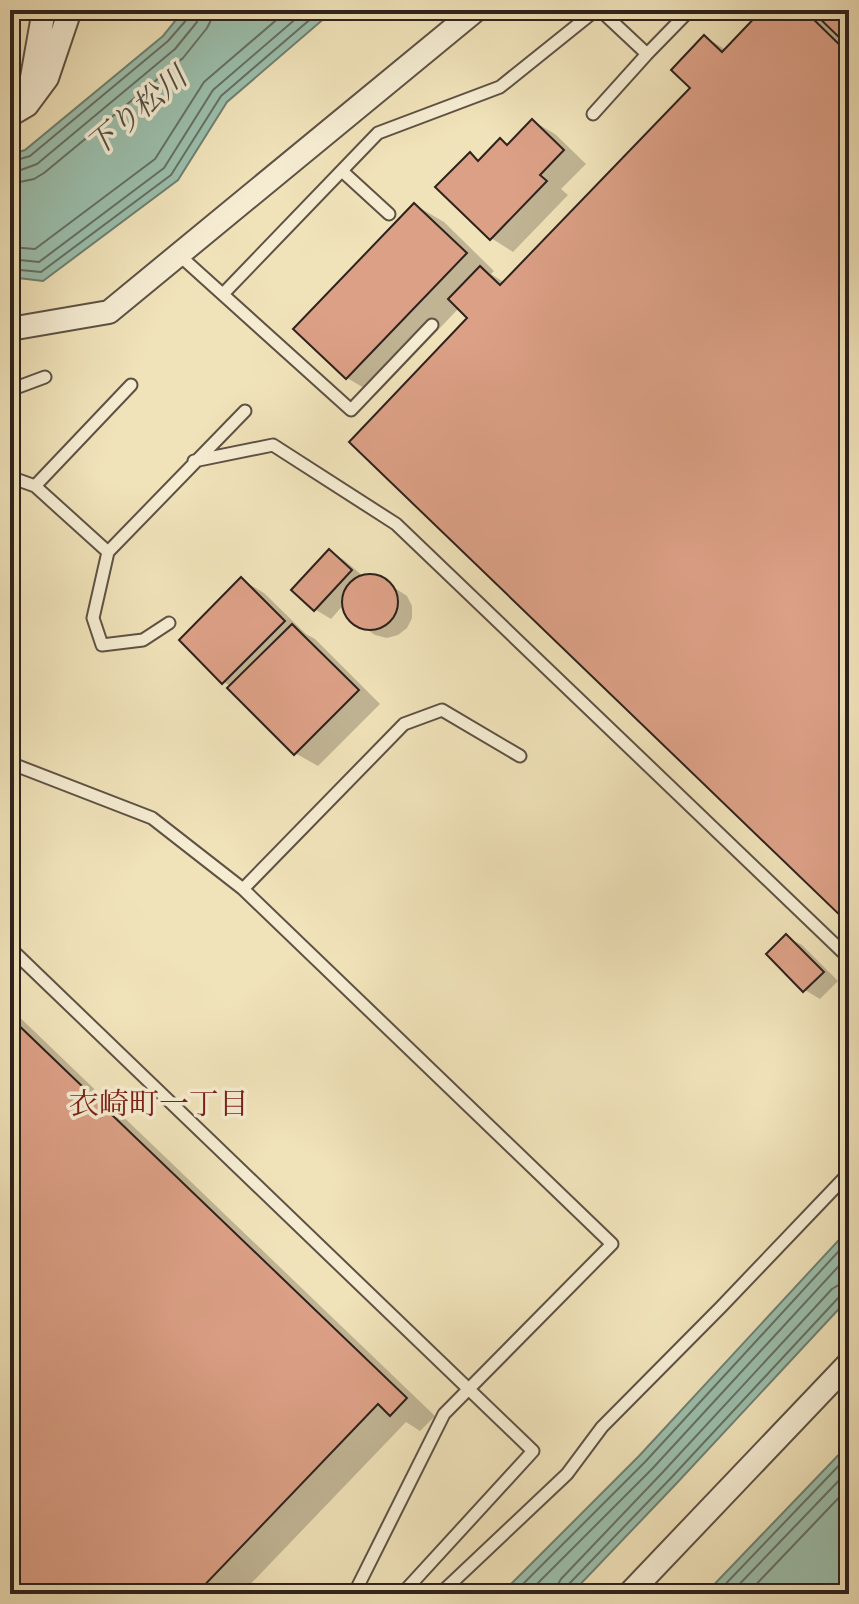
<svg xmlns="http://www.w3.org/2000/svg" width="859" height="1604" viewBox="0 0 859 1604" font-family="'IM FELL French Canon','Noto Serif JP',serif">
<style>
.water{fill:#9bbeab;stroke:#6f8072;stroke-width:2}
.shadow{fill:#0003}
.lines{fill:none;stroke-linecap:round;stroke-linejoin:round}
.shore{stroke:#647064;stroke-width:2}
.building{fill:#dca086;stroke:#2e221d;stroke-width:2}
.lane-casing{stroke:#5e5244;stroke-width:15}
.street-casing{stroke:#5e5244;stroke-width:26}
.lane{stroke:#f5ecd2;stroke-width:11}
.street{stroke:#f5ecd2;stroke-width:22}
.labels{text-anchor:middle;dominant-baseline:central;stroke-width:7;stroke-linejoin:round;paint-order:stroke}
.water-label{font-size:30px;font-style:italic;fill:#4f5148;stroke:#f5ecd2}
.neighbourhood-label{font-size:30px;fill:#7a1f14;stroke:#f5ecd2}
</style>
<rect width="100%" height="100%" fill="#f0e2b9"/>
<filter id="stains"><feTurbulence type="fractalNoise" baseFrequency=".0025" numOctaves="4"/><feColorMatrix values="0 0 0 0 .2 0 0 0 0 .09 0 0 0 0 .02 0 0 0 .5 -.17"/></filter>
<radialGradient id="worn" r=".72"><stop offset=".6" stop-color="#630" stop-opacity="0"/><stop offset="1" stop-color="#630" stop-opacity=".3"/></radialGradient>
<path class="water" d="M184,10h150l-107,92 -49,78 -135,101 -33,-4v-122l15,-5 138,-114z
M849,1229v69l-174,187 -104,109h-70l138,-138z
M849,1444v150h-144z"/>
<path class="shadow" d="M765,10h84v912l-379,-604 -11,-10 -83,87 -29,-17 68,-173 29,17 50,49 -3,3 14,9 188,-195 12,-51 21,13z
M533,121l22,13 31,30 -25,25 7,6 -55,57 -22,-14 -21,-83 11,6 20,-20 8,4z
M329,551l15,9 20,17 6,-1 11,3 26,17 5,10v12l-5,10 -9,7 -11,3 -12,-3 -25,-17 -5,-10v-5l-14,16 -15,-9 -22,-20z
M242,580l22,13 42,41 9,5 65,65 -62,62 -23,-13 -63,-66 -8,-5 -42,-42z
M786,937l16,8 36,36 -18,18 -15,-9z
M10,1008l425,408 -15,15 -14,-9 -165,172h-220l-11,-11z"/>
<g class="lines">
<path class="shore" d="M10,162l20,-6 138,-115 20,-23 1,-8
M10,172l8,-1 19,-7 138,-115 22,-27 2,-12
M10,184l24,-5 10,-6 139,-115 24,-30 4,-8v-10
M10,247l25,2 120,-90 49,-77 84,-72
M10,259l29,3 125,-94 49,-78 93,-80
M10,269l31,3 130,-97 50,-79 100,-86
M513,1594l132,-132 204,-222
M527,1594l125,-125 197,-214
M556,1594l1,-8 4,-7 101,-106 170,-184 8,-5 9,-1
M566,1594l2,-9 102,-106 170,-183 9,-3
M716,1594l133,-139
M730,1594l119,-124
M747,1594l102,-107"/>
</g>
<path class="building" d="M762,10h42l45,44v870l-500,-482 118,-124 -19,-19 32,-33 20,19 190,-197 -19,-18 33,-35 18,17z
M811,10h38v37z
M532,119l32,31 -24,25 7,6 -57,59 -55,-53 35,-35 8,9 22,-23 7,7z
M414,203l53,50 -121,126 -53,-50z
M329,549l23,21 -38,41 -23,-21z
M342 602a28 28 0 1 1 56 0a28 28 0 1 1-56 0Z
M241,577l44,44 -63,63 -43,-44z
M292,624l67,66 -65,65 -67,-67z
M786,934l38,38 -21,20 -37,-38z
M10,1017l397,381 -17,18 -12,-12 -182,190h-178l-8,-8z"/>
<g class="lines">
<g class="lane-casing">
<path id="lane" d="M600,10l47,44
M593,114l54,-60 43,-44
M342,171l47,43
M179,255l172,155 81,-85
M223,294l155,-161 122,-46 96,-77
M10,390l35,-13
M194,461l79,-16 123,79 453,434
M10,477l25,9 73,66 137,-141
M35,486l96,-101
M108,552l-15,66 9,27 41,-5 26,-17
M10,763l142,55 91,71 369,355 -168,170 -90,180
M243,889l161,-165 38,-14 78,46
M10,948l523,503 -131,143
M440,1594l127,-120 35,-47 119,-120 128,-134"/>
</g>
<g class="street-casing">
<path id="street" d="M28,100l16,-90
M10,115l17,-10 20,-27 23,-68
M10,329l99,-17 367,-302
M629,1594l220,-231"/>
</g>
<use href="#lane" class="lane"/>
<use href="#street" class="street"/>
</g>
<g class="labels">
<g class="water-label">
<text transform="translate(137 112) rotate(-40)">下り松川</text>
</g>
<g class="neighbourhood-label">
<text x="159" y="1104">衣崎町一丁目</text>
</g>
</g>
<rect width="859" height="1604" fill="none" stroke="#f0e2b9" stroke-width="40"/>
<rect x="12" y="12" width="835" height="1580" fill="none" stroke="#2e221d" stroke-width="4"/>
<rect x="20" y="20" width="819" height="1564" fill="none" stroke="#2e221d" stroke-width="2"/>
<rect width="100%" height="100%" filter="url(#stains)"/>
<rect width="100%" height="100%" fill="url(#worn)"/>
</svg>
